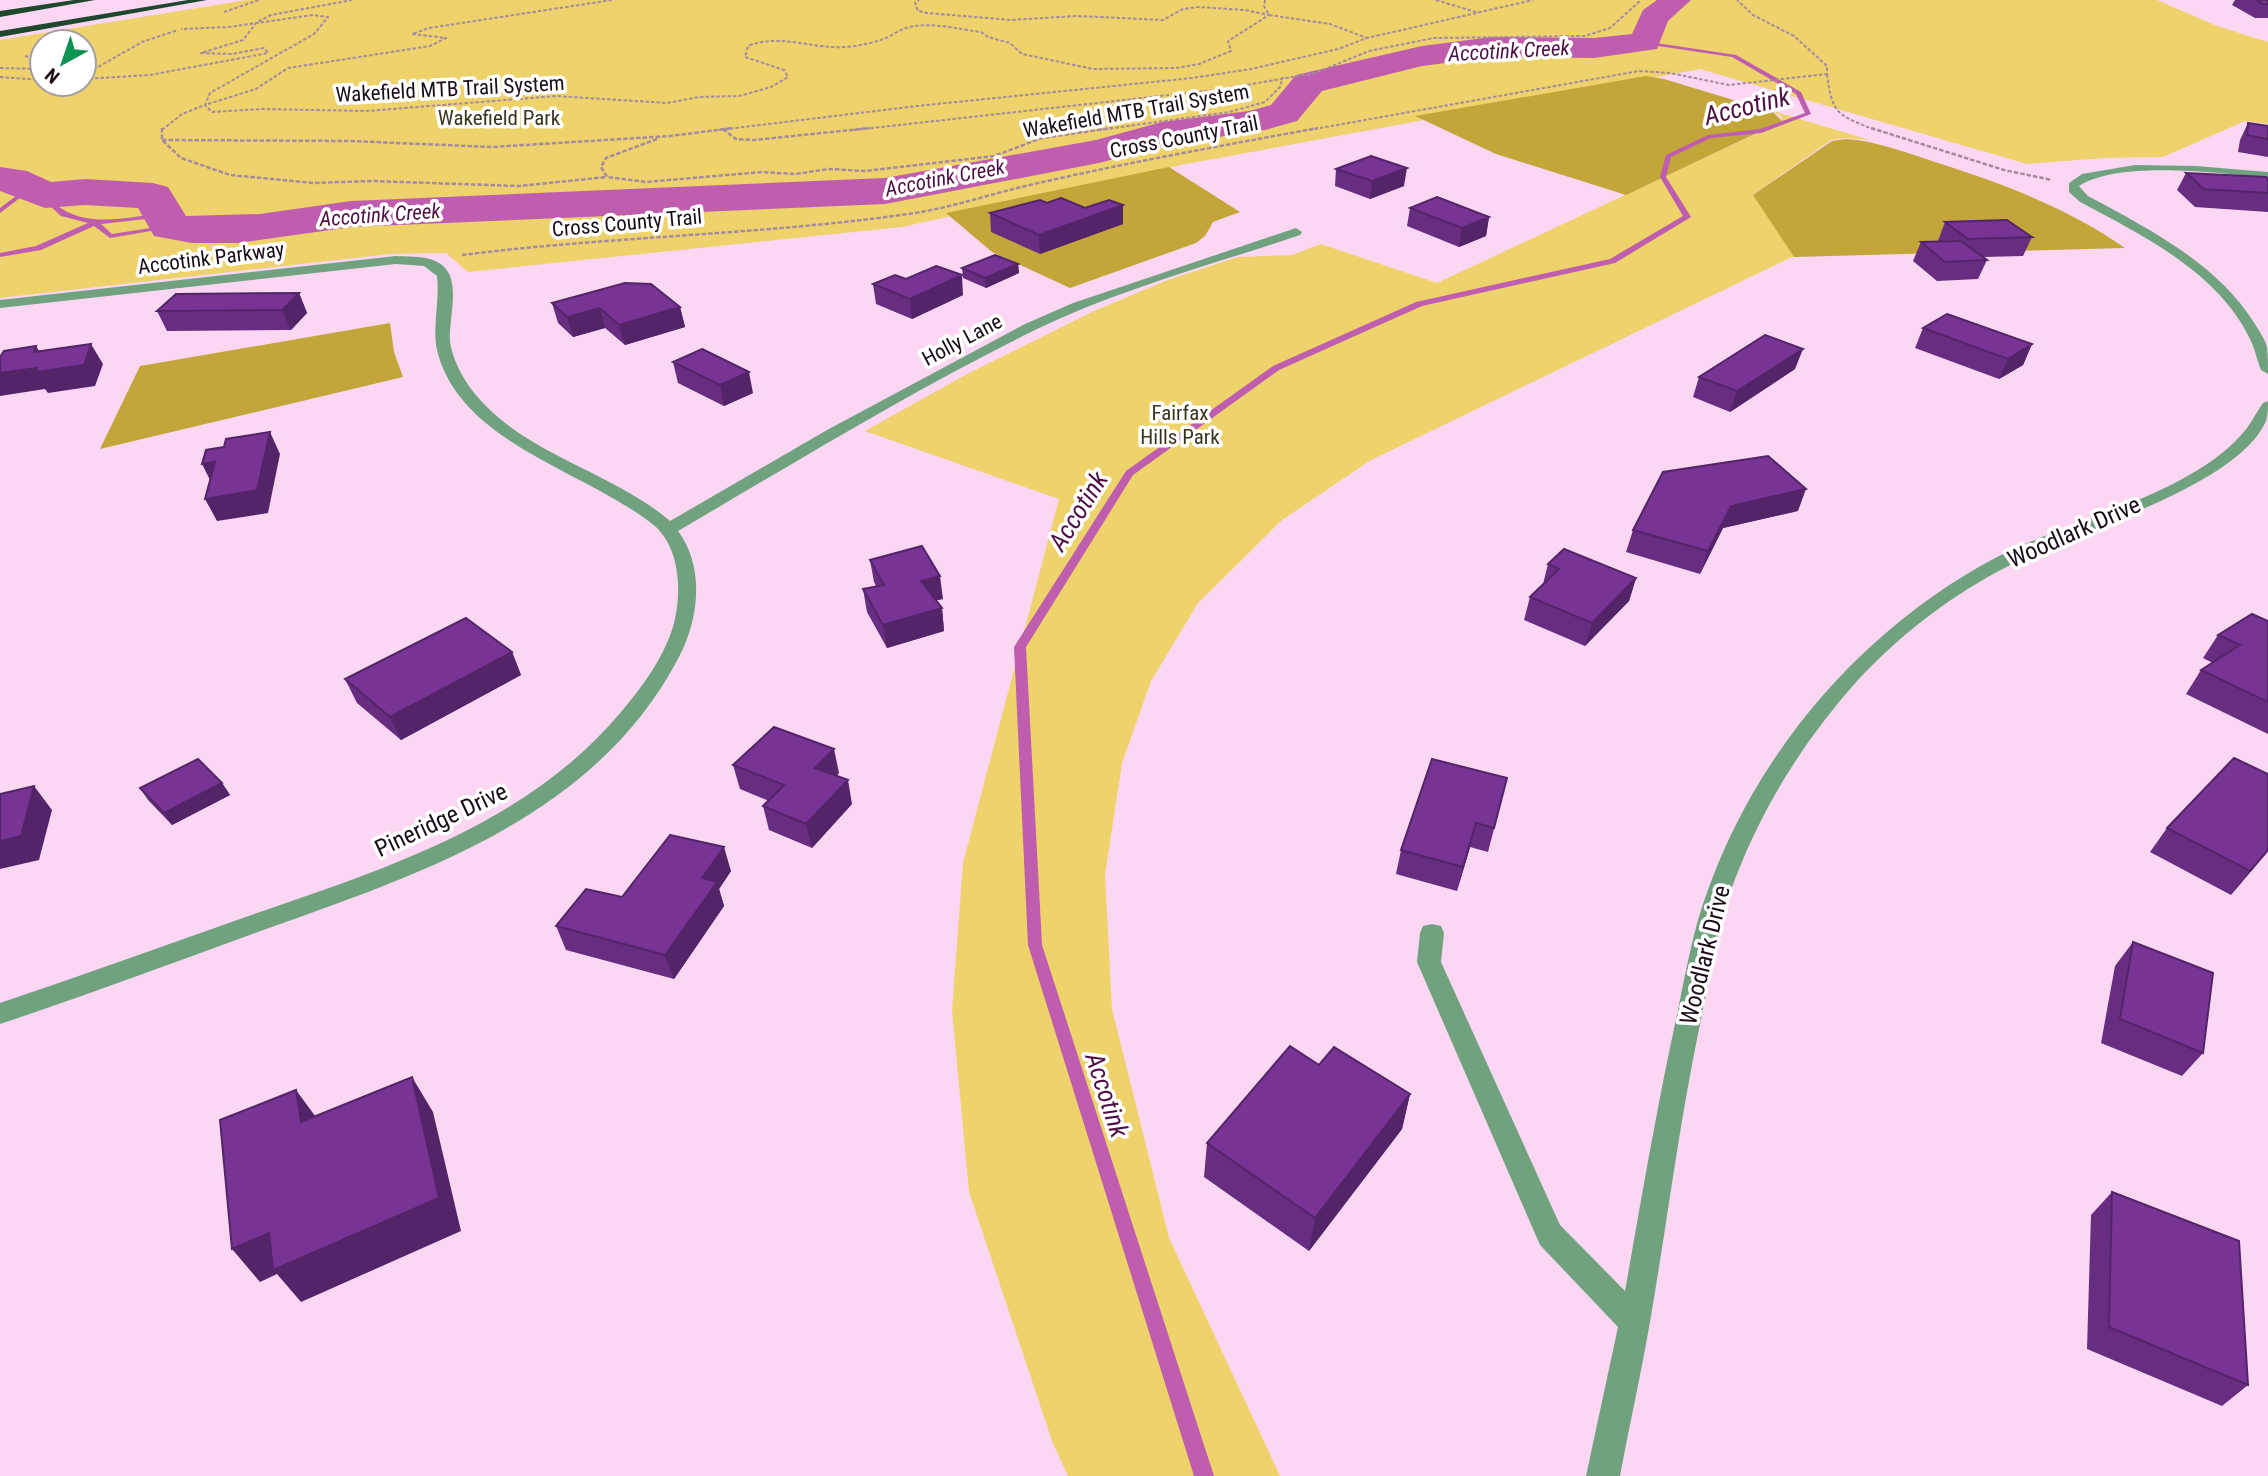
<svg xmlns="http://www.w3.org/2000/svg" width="2268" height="1476" viewBox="0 0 2268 1476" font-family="'Roboto Condensed',sans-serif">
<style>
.green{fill:#eed26c;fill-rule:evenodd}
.forest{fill:#c2a63a}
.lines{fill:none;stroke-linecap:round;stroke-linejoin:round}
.stream{fill:#bf5dae;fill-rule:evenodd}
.river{fill:#bf5dae;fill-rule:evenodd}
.path-far1{stroke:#a68aa0;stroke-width:2;stroke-dasharray:3.5 2;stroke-linecap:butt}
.path{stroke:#a68aa0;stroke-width:2.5;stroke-dasharray:4.5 2;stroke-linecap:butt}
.minor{fill:#71a280;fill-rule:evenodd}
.highway{fill:#1e472d;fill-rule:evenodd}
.wall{fill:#672d80}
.shaded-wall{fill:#542468}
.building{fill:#783495;stroke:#542468;stroke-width:2}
.labels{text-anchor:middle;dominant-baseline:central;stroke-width:7;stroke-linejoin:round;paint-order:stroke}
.far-water-label{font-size:21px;font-style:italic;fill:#4d0f45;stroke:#fff}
.far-street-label{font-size:21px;fill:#1b0c18;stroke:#fff}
.far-park-label{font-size:21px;fill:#3c351e;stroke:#fff}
.street-label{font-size:24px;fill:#1b0c18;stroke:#fff}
.water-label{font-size:26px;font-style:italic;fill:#4d0f45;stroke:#fff}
</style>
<rect width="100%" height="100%" fill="#fbd7f3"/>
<path class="green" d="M247,0h1910l60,26 51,16v82l-23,-3 -82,36 -58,1 -78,6 -327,-95 -519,96 -279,62 -434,45 -22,-19 -56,1 -390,44v-258zM42,42h42v42h-42z
M1773,111l97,29 -24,-2 -15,2 -77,54 40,62 -423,204 -89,60 -84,83 -47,78 -29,82 -17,112 7,134 57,229 111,238h-212l-16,-35 -83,-249 -17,-182 11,-147 96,-364 -194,-68 104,-58 125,-62 74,-31 70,-23 54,-2 29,-11 116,39 342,-160 3,-6z"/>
<path class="forest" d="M1646,76l18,3 109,33 9,9 -156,74 -130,-41 -81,-38z
M1846,139c29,2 56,12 83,21 67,21 138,47 196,88l-331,9 -41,-62 79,-54z
M1169,167l71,45 -27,10 -8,14 -9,7 -126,45 -78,-36 -46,-39z
M390,323l4,29 9,25 -303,72 40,-83z"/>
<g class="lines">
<path class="stream" d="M1643,41l93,14 65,37 10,22 -50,19 -50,5 -40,19 -5,20 25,40 -76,46 -193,43 -143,64 -146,105 -107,172 16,298 172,531h-20l-166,-531 -14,-298 112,-176 147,-105 143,-64 194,-43 73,-43 -23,-39 6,-22 42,-20 52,-6 45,-16 -9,-19 -64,-37 -87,-13z
M28,187l5,1 -33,25v-5z
M59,192l3,2 -6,11c32,24 71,12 108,8l4,2 -4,2 -63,7 11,10 58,-9 4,2 -64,11 -16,-12 -53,24 -41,7v-4l36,-7 52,-23 -27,-7 -11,-10 -1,-1z"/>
<path class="river" d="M1657,0h34l-23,21 -11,28 -63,9 -102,-1 -70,9 -100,25 -25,30 -32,9 -100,15 -66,18 -214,41 -534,23 -113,16h-46l-38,-7 -16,-28 -53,-3 -40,3 -45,-17v-24l27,4 24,11 34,-3 68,4 15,4 18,29 74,-2 91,-13 534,-23 211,-38 66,-18 87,-11 22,-6 25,-30 126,-29 70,-9 102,1 38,-4 11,-24z"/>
<path class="path-far1" d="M612,0l-183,28 -17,6 34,4 -16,8 -142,22 -32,21 -51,16 7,7 50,-3 105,2 189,-15 111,7 32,-6 40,-1 32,-9 17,-10 -4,-7 -39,-13 3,-11c32,-13 63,3 96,1 15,-1 29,-4 42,-9 7,-3 13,-8 20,-10 23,-7 51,1 75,4l7,5 22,6 12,11 71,15 83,-1 23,-4 32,-13 -3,-10 41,-26 -24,-5 -47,-3 -15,2 -20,11 -87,-4 -65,4 -84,-7 -9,-2 -3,-8 4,-3
M1265,0l-1,6 5,9 61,9 37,14
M1436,0l43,13
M224,12l35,-12
M25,56l17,4
M0,68l42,1
M1827,74c5,42 12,41 48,56
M84,75l58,-33 36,-12
M0,77l42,3
M84,79l66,-4 118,-22 -4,-5 -32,6 -31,-1 42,-13 14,-18 14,-7 81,-15
M162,130l20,-16 23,-9 5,-12 104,-59 14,-17 -15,-2 -84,12 -48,2
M719,130l198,-24 275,-28 59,-9 87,-20 29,-11 166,-38
M854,130l369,-41 92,-16 54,-22 65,-13 151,-2 25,-8 31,-28
M1099,130l130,-18 36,-10 15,-15 3,-10
M1309,130l330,-59 31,2 59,12 98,-11v-8l-33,-30 -41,-21 -16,-15"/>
<path class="path" d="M162,128v12l19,18 49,17 84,8 57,-2 148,5 88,-9
M1871,128l133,42 48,10
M723,129l13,10 18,1 116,-12
M657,139l-51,19 -5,9 6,10 39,5 116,-10 33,2 34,-5 36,2 129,-15 48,-18 70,-10
M162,140l188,1 142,6 178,-11 63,-8
M462,255c150,-19 303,-20 453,-42 43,-7 85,-22 128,-31 92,-21 183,-37 275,-54"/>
<path class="minor" d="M2135,165l61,1 72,6v6c-49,-5 -148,-18 -189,8l9,10c61,33 129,67 167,128 4,7 10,15 12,23 1,9 1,19 1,27l-7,-4c-4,-10 -6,-21 -11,-31 -32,-67 -108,-104 -170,-137l-11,-10v-9l13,-9z
M1296,228l6,4 -2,3c-86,29 -183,55 -265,95 -122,60 -239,132 -357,201 27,36 21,88 1,126 -85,163 -263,218 -424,276 -85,31 -170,63 -255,91v-21c80,-27 160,-56 240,-84 137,-48 284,-91 381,-207 21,-25 42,-53 52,-85 9,-32 8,-76 -17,-100 -66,-55 -196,-82 -219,-177 -5,-24 3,-49 0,-74l-13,-10 -28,-2 -396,44v-8l396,-44c15,1 33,-1 46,9 20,16 6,55 8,77 3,19 13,37 25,52 50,61 137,77 195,127l157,-91 198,-106 48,-21z
M2268,401c0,7 0,14 -2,20 -29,68 -204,114 -269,151 -52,28 -99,65 -139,108 -50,56 -91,119 -119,189 -22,53 -29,110 -41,165 -19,93 -31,188 -47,282 -9,53 -21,107 -31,160h-34l32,-149 -78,-82 -123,-283 3,-29 3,-7 9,-2 9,2 3,7 -3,29 119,263 65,66c16,-90 31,-179 50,-267 10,-46 17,-93 34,-137 51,-140 157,-261 288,-330 74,-38 199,-63 250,-129 6,-8 10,-17 16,-25z"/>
<path class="highway" d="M74,0h21l-95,17v-6z
M188,0h19l-207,37v-6z"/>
</g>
<path class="wall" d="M2235,0h33v18h-13l-23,-13z
M2248,123l20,3v31l-30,-5 2,-12z
M1336,169l68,17 -34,13 -35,-13z
M2186,173l82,6v33l-73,-5 -18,-17z
M1047,203l38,5 38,-3v19l-83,30 -49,-22 -1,-19z
M1410,208l79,9 -3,19 -27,11 -52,-21z
M1945,222l87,15 -9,19 -40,1 4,3 -9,19 -41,2 -24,-20 8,-19 18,-1h-1z
M1018,264l1,9 -33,15 -23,-10 -1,-10z
M873,284l90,11 -51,24 -36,-15z
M299,293l8,20 -16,17 -124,1 -10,-20z
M552,303l128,4 5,20 -60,18 -20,-17 -32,9 -15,-14z
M1923,328l109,16 -9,21 -24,14 -84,-31z
M673,362l80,31 -29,13 -46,-23z
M1795,369l-65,43 -37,-15 6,-20z
M1798,511l-75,17 -23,46 -74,-22 7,-22z
M870,560l73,39 -7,1 6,8 2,23 -57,17 -20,-36 -4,-23 13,-3 -2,-4z
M1548,564l88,14 -7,23 -44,45 -61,-26 6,-23 13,-13z
M2268,621v113l-82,-40 15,-24 12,-7 -10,-5 15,-23z
M512,652l9,23 -120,65 -44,-37 -12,-24z
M733,765l106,8 -3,3 16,28 -40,44 -43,-18 -6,-24 6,-5 -29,-12z
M2268,774v77l-37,44 -81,-43 17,-24z
M222,783l8,12 -58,30 -24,-25 -8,-12z
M1501,802l-13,50 -18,-5 -13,44 -61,-17 5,-24z
M731,871l-12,18 5,17 -50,73 -108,-29 -10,-24 66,-29z
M2133,942l70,111 -21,23 -81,-33 14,-77z
M1319,1065l91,29 -8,35 -93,122 -105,-74 3,-34z
M2112,1192l136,193 -26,21 -135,-57 4,-134z"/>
<path class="shaded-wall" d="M1407,168l-3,18 -34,13 2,-18z
M1123,205v19l-83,30 -1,-19z
M1489,217l-3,19 -27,11 3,-19z
M1018,264l1,9 -33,15 -1,-10z
M962,275l1,20 -51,24 -2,-20z
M299,293l8,20 -16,17 -9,-20z
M680,307l5,20 -60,18 -6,-20z
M600,308l5,20 -32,9 -6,-20z
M91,344l12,20 -8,22 -47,7 -3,-4 -45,7v-23l34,-21 2,-6 12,20z
M2032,344l-9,21 -24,14 9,-20z
M1803,349l-8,20 -65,43 7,-21z
M749,372l4,21 -29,13 -4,-21z
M270,432l10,22 -12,59 -51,8 -12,-22z
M215,462l-2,24 -11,-22z
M1806,489l-8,22 -75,17 -23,46 8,-23 23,-45z
M940,576l3,23 -19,4 -3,-22z
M1636,578l-7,23 -44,45 7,-23z
M942,608l2,23 -57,17 -4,-23z
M512,652l9,23 -120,65 -11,-23z
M834,749l5,24 -18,19 -6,-24z
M848,780l4,24 -40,44 -6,-24z
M222,783l8,12 -58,30 -8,-12z
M34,786l18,24 -13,50 -39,9v-28z
M1476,823l-6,24 -13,44 6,-24z
M724,847l7,24 -12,18 5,17 -50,73 -9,-24 37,-77z
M2268,850v1l-37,44 19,-24z
M412,1077l21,35 28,119 -160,71 -24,-28 -17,8 -28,-33z
M296,1090l25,34 -20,-2z
M1410,1094l-8,35 -93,122 6,-33z"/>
<path class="building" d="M2256,0h12v4h-5z
M2248,123l20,3v13l-21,-4z
M1371,156l36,12 -35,13 -36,-12z
M2186,173l80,4 2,2v14l-64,-4z
M1437,197l52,20 -27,11 -52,-20z
M1061,198l24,10 24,-8 14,5 -84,30 -49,-22 50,-13 7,3z
M2007,220l25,17 -64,2 -23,-17z
M1961,241l26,19 -42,2 -24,-20z
M995,255l23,9 -33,14 -23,-10z
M936,266l26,9 -52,24 -37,-15 22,-9 11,4z
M625,283l26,1 29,23 -61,18 -19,-17 -33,9 -15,-14z
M299,293l-17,17 -125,1 19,-17z
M1947,314l85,30 -24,15 -85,-31z
M1765,335l38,14 -66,42 -38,-14z
M91,344l-7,21 -48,7 1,-4 -37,5v-16l4,-6 32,-5 -2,6z
M702,349l47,23 -29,13 -47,-23z
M270,432l-13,58 -52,9 10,-37 -13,2 4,-14 18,-3 2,-8z
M1768,456l38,33 -75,17 -23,45 -75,-21 30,-58z
M922,546l18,30 -19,5 21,27 -59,17 -20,-36 21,-4 -14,-25z
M1564,549l72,29 -44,45 -62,-26 29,-28 -11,-5z
M2252,614l16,7v81l-67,-32 39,-25 -22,-10z
M466,618l46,34 -122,65 -45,-38z
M774,727l60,22 -19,19 33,12 -42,44 -43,-18 21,-21 -51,-20z
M2234,758l34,16v76l-18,21 -83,-43z
M198,759l24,24 -58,30 -24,-25z
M1432,759l75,19 -13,50 -18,-5 -13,44 -62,-17z
M34,786l-13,50 -21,5v-47z
M670,835l54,12 -22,31 15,4 -52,73 -109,-29 30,-37 36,8z
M2133,942l80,31 -10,80 -83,-34z
M1290,1046l29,19 15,-18 76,47 -95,124 -108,-75z
M412,1077l27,121 -166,72 -4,-37 -37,16 -12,-129 76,-30 5,32z
M2112,1192l127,49 9,144 -139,-58z"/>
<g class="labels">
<g class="far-water-label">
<text transform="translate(1509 51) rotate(-3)">Accotink Creek</text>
<text transform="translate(945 178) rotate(-11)">Accotink Creek</text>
<text transform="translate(380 215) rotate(-4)">Accotink Creek</text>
</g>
<g class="far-street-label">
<text transform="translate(450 89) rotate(-3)">Wakefield MTB Trail System</text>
<text transform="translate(1136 111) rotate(-10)">Wakefield MTB Trail System</text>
<text transform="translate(1184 137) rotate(-11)">Cross County Trail</text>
<text transform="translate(627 223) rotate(-5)">Cross County Trail</text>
<text transform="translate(211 258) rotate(-7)">Accotink Parkway</text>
<text transform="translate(962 340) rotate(-28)">Holly Lane</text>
</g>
<g class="far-park-label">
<text x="499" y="118">Wakefield Park</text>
<text x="1180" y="413">Fairfax<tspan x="1180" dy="24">Hills Park</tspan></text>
</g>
<g class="street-label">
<text transform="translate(2074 532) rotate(-24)">Woodlark Drive</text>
<text transform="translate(441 820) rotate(-25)">Pineridge Drive</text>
<text transform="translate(1705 955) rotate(-76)">Woodlark Drive</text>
</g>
<g class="water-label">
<text transform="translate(1747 106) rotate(-14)">Accotink</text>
<text transform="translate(1078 511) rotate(-58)">Accotink</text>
<text transform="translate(1107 1095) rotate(72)">Accotink</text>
</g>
</g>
<g transform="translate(63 63) rotate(220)"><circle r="33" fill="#ffffff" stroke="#a49ea3" stroke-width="2"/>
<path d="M0-5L12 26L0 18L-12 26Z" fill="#0d9352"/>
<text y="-10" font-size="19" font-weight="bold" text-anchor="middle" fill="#1b0c18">N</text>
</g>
</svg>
